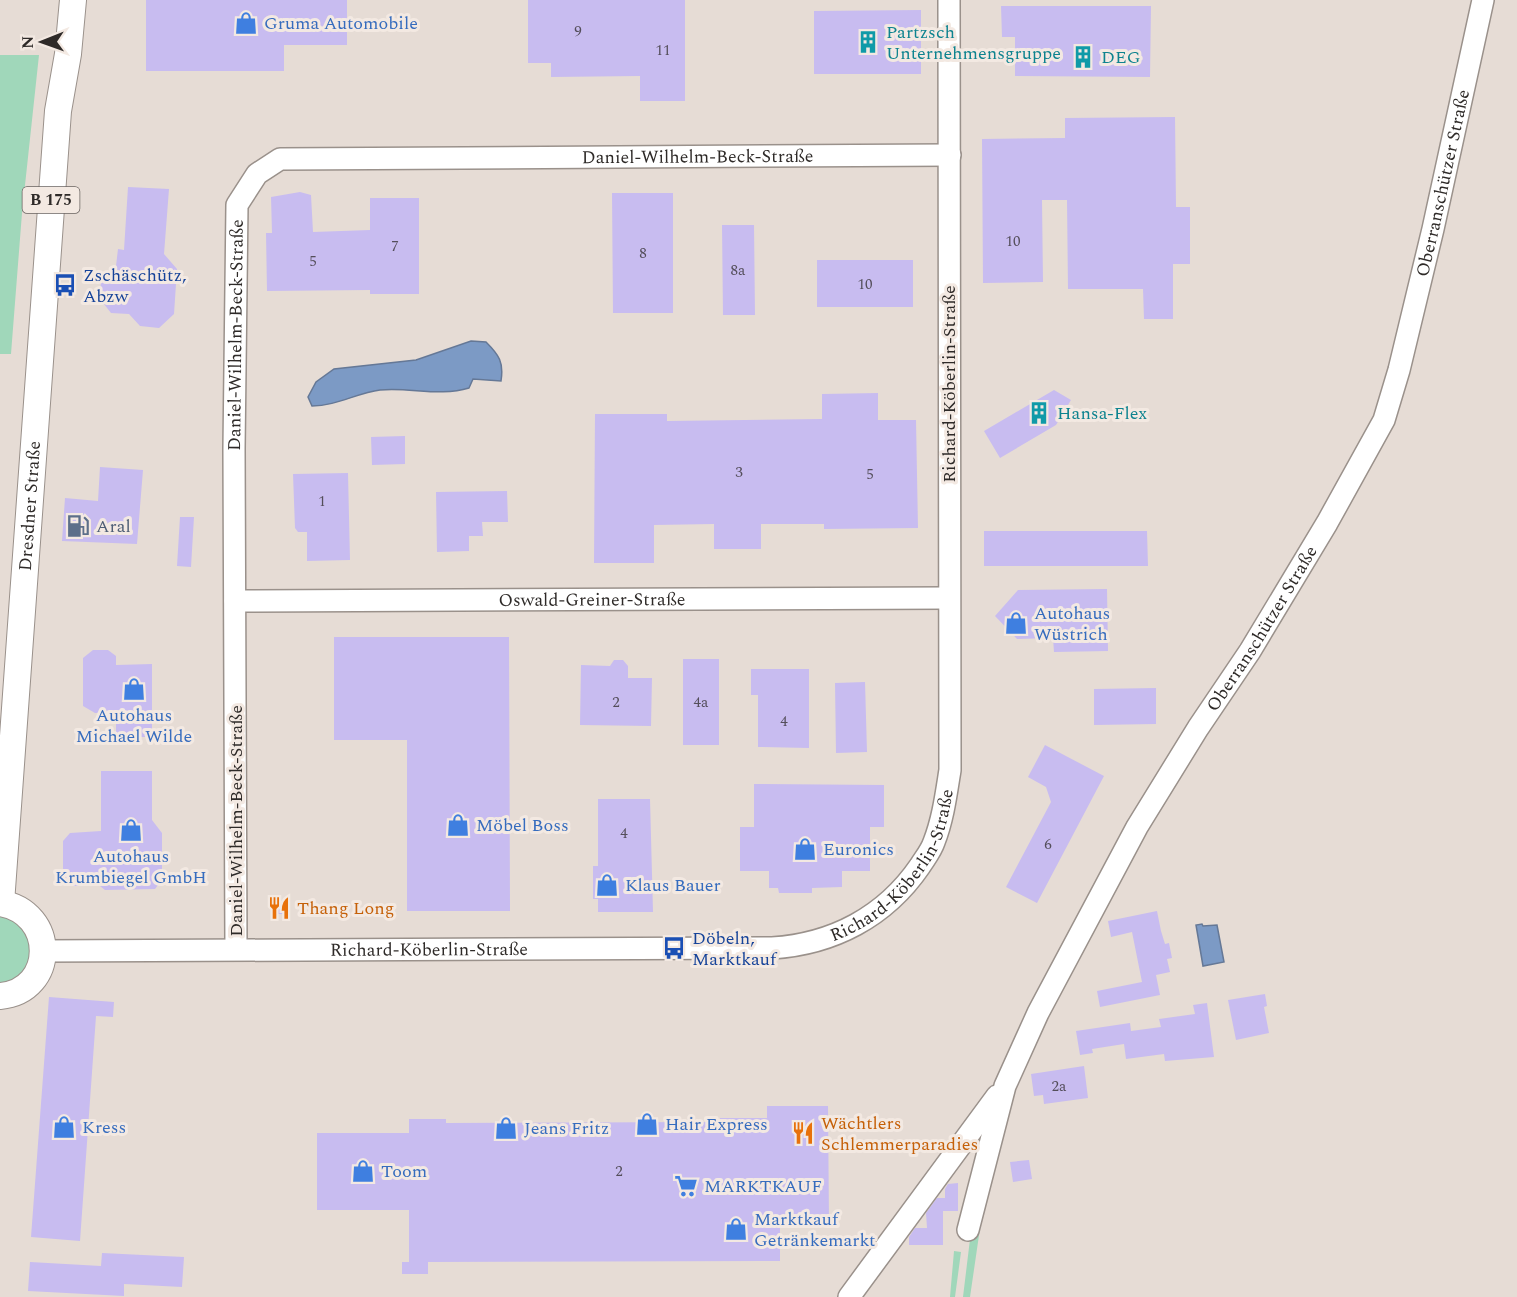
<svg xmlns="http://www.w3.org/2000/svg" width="1517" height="1297" viewBox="0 0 1517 1297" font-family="Spectral,serif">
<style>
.green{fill:#a0d7ba}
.water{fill:#7c9ac5;stroke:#657896;stroke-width:1.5}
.building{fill:#c8bcf0}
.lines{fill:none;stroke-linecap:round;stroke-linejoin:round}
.minor-casing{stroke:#9a918b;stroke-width:24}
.major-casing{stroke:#9a918b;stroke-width:28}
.minor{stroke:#fff;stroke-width:21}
.major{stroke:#fff;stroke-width:26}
.labels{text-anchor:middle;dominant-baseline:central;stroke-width:6;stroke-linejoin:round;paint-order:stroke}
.number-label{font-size:15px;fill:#544e5a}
.shield{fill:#f3e9e2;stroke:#696360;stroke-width:1.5}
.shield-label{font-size:16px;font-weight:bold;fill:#2e2a28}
.shop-label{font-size:18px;fill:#366cbe;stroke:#f3e9e2;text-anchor:start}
.culture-label{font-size:18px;fill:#0d838f;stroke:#f3e9e2;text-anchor:start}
.street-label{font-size:18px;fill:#2e2a28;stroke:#f3e9e2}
.transit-label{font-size:18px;fill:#164399;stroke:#f3e9e2;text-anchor:start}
.service-label{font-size:18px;fill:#4e5e75;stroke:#f3e9e2;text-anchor:start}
.food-label{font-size:18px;fill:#c56008;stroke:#f3e9e2;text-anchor:start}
</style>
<rect width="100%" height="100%" fill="#e6dcd5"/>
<path class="green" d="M0,55h39l-17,158 -11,141h-11z
M0,914l17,6 14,23 -2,21 -10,13 -19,8z
M984,1201l-14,96h-7l8,-66z
M954,1251l7,1 -6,45h-5z"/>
<path class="water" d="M471,341l15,1c13,13 18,20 15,39l-28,-2 -4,9c-29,9 -59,-1 -89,2 -23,3 -44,16 -68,16l-4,-9 8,-15 18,-13 82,-9z
M1202,924l1,2 14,-1 7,37 -21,4 -7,-41z"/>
<path class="building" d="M146,0h201v45h-63v26h-138z
M528,0h157v101h-45v-25l-89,1v-14h-23z
M1001,6h150l-1,71 -135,-1v-39h-13z
M921,10v64h-107v-63z
M1175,117l1,90h14v57h-17v55h-29l-1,-30h-75l-1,-89h-25l1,82 -60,1 -1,-144 83,-1v-20z
M128,187l41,2 -5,65 13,15 -3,45 -15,14 -19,-2 -11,-12 -18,-1 -11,-14 1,-20 15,-13 2,-17 6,1z
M300,192l11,3 2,37 57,-2v-32h49v96h-49v-4l-103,1 -1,-58h6l-1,-36z
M612,193h61v120h-60z
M722,225h32l1,90h-32z
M817,260h96v47h-96z
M1054,390l17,10 -15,25 -56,33 -16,-27z
M878,393v27h38l2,108 -94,1v-5h-63v25h-47v-25l-60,1v38h-60l1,-149h72v7l155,-2v-25z
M405,436v28l-33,1 -1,-28z
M100,467l43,3 -6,74 -75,-3 3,-43 33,3z
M348,473l2,87 -43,1v-29h-9l-3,-4 -2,-54z
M507,491l1,31h-26l1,14h-14v15l-32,1 -1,-60z
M180,517h14l-3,50 -14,-1z
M984,531h163l1,35h-164z
M1107,589l1,62 -54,1 -1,-14 -36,1 -22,-23 23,-26z
M334,637h175l1,274h-103v-171h-73z
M93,650h15l8,6v9l36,-1v73h-36v-24h-21l-12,-7v-48z
M683,659h36v86h-36z
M614,660h9l5,6v12h24l-1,48 -71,-1 1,-60 29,1z
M751,669h58v79l-51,-1v-52h-7z
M865,682l2,70 -31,1 -1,-70z
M1156,688v36l-62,1v-36z
M1045,745l59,31 -67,127 -31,-16 45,-85 -5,-15 -18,-10z
M101,771h51v49l10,13v47l-7,9 -50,1 -15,-12 -8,8h-12l-7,-6v-39l7,-8 31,-2z
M754,784l130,1v42h-14v44h-28v16l-30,1v5h-33l-1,-5h-9v-17h-29v-44h14z
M598,799h52l3,113h-55v-13h-5v-33h5z
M272,902h14v12h-15z
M1157,911l4,20 4,13 4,-1 3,15 -5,1 3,13 -14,3 4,20 -60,12 -3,-16 45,-9 -10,-50 -21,5 -3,-16z
M1265,994l2,12 -3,1 5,26 -33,7 -8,-40z
M49,997l65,5 -1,15 -17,-1 -16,225 -49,-4z
M1207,1003l7,54 -49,4 -1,-7 -38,5 -2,-15 -32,5 1,4 -13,2 -4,-24 54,-8 1,8 30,-4 -2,-8 36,-5 -2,-9z
M1084,1066l4,32 -44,6 -1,-9 -9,1 -3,-22z
M767,1106h61l1,117h-49v38l-352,1v12h-26v-12h7v-52h-92v-77h92v-14h37v4l274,-1v-4h47z
M1029,1160l3,19 -19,3 -3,-20z
M958,1183v28h-15v34h-34v-8l6,-9h12l-1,-15 11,-15h8v-9l3,-5z
M102,1253l82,4 -2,30 -58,-3v12l-96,-5 2,-29 71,4z"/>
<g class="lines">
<g class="minor-casing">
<g id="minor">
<path id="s1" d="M235,601l713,-3"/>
<path id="s2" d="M236,949l-2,-500 3,-244 20,-31 23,-15 670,-4"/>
<path id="s3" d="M43,951l729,-3c61,-4 113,-31 148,-82 5,-8 11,-15 14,-24 9,-23 12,-47 16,-72l-1,-770"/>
<path id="s4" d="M968,1230l37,-144 33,-73 99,-186 61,-99 52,-77 77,-128 57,-103 15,-50 34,-141 50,-229"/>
<path d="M849,1297l148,-201"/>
</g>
</g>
<g class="major-casing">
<g id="major">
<path d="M0,903c57,9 57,88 0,93"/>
<path id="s5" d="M1,903l57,-792 10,-57 5,-54"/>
</g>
</g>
<use href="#minor" class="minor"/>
<use href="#major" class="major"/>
</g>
<defs>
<g id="shop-bare" transform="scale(1.8)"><path d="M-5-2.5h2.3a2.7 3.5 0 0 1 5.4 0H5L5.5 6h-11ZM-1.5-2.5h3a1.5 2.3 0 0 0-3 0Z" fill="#3f7fe0" stroke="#f3e9e2" stroke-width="2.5" paint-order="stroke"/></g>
<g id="building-bare" transform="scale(1.8)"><path d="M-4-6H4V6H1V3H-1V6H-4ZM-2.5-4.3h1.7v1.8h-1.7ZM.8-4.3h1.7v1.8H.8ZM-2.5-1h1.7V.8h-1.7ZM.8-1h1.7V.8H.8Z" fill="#0f9aa8" stroke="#f3e9e2" stroke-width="2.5" paint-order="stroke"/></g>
<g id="bus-bare" transform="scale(1.8)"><path d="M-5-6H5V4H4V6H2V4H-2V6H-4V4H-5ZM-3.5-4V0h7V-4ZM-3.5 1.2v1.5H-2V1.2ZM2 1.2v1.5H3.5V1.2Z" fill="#1a4fb4" stroke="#f3e9e2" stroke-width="2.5" paint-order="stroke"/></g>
<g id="fuel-bare" transform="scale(1.8)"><path d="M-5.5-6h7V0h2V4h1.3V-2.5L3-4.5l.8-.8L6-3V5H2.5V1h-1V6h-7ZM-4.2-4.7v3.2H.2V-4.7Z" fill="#5c6f8a" stroke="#f3e9e2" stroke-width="2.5" paint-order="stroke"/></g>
<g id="restaurant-bare" transform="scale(1.8)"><path d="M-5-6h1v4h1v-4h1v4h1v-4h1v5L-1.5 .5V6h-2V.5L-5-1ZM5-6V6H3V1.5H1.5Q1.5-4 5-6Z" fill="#e8710a" stroke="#f3e9e2" stroke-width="2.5" paint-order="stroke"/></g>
<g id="supermarket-bare" transform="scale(1.8)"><path d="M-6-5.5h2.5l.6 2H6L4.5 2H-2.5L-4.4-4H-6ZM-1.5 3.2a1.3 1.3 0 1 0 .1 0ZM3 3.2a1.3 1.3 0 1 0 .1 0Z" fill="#3f7fe0" stroke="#f3e9e2" stroke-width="2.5" paint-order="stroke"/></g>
</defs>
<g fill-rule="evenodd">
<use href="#shop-bare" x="246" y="23"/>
<use href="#building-bare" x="868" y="42"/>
<use href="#building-bare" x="1083" y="57"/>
<use href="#bus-bare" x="65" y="285"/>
<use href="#building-bare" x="1039" y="413"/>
<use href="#fuel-bare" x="78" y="526"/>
<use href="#shop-bare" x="1016" y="623"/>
<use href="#shop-bare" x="134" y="689"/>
<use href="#shop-bare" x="458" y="825"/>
<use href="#shop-bare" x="131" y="830"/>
<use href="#shop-bare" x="805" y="849"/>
<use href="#shop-bare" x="607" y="885"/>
<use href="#restaurant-bare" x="279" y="908"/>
<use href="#bus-bare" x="674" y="948"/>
<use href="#shop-bare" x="647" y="1124"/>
<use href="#shop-bare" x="64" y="1127"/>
<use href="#shop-bare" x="506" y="1128"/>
<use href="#restaurant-bare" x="803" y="1133"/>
<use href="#shop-bare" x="363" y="1171"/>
<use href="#supermarket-bare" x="686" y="1186"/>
<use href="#shop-bare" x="736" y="1229"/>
</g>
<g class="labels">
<g class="number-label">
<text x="578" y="31">9</text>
<text x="663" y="50">11</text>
<text x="1013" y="241">10</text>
<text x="395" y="246">7</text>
<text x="643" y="253">8</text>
<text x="313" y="261">5</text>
<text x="738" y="270">8a</text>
<text x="865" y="284">10</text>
<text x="739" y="472">3</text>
<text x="870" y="474">5</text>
<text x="322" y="501">1</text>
<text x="616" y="702">2</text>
<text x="701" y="702">4a</text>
<text x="784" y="721">4</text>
<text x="624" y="833">4</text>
<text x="1048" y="844">6</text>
<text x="1059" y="1086">2a</text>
<text x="619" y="1171">2</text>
</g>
<rect class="shield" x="22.5" y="187" width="57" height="26" rx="4.5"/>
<g class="shield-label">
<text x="51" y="200">B 175</text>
</g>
<g class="shop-label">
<text x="264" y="23">Gruma Automobile</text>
<text x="1034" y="613">Autohaus<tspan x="1034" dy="21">Wüstrich</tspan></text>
<text x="134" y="715" text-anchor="middle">Autohaus<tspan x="134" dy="21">Michael Wilde</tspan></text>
<text x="476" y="825">Möbel Boss</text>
<text x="823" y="849">Euronics</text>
<text x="131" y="856" text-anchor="middle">Autohaus<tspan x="131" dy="21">Krumbiegel GmbH</tspan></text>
<text x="625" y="885">Klaus Bauer</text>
<text x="665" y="1124">Hair Express</text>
<text x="82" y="1127">Kress</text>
<text x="524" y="1128">Jeans Fritz</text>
<text x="381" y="1171">Toom</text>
<text x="704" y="1186">MARKTKAUF</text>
<text x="754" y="1219">Marktkauf<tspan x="754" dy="21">Getränkemarkt</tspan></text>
</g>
<g class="culture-label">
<text x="886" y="32">Partzsch<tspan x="886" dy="21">Unternehmensgruppe</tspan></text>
<text x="1101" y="57">DEG</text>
<text x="1057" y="413">Hansa-Flex</text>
</g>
<g class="street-label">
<text stroke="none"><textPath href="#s2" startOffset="1226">Daniel-Wilhelm-Beck-Straße</textPath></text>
<text stroke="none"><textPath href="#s4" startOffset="1160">Oberranschützer Straße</textPath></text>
<text stroke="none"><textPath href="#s2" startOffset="614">Daniel-Wilhelm-Beck-Straße</textPath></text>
<text transform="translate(949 384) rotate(-90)">Richard-Köberlin-Straße</text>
<text stroke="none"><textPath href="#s5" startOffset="398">Dresdner Straße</textPath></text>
<text stroke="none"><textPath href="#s1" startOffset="357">Oswald-Greiner-Straße</textPath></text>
<text stroke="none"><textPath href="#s4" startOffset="674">Oberranschützer Straße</textPath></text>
<text transform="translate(236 821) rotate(-90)">Daniel-Wilhelm-Beck-Straße</text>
<text stroke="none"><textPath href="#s3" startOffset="888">Richard-Köberlin-Straße</textPath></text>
<text stroke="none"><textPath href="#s3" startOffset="386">Richard-Köberlin-Straße</textPath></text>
</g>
<g class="transit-label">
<text x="83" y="275">Zschäschütz,<tspan x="83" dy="21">Abzw</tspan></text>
<text x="692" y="938">Döbeln,<tspan x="692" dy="21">Marktkauf</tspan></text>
</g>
<g class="service-label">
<text x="96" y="526">Aral</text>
</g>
<g class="food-label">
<text x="297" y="908">Thang Long</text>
<text x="821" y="1123">Wächtlers<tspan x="821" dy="21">Schlemmerparadies</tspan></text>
</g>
</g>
<g transform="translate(42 42) rotate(269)" stroke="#f3e9e2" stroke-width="4.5" paint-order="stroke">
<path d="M0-4.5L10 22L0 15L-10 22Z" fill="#2e2a28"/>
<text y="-9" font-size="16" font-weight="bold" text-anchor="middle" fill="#2e2a28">N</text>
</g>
</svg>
